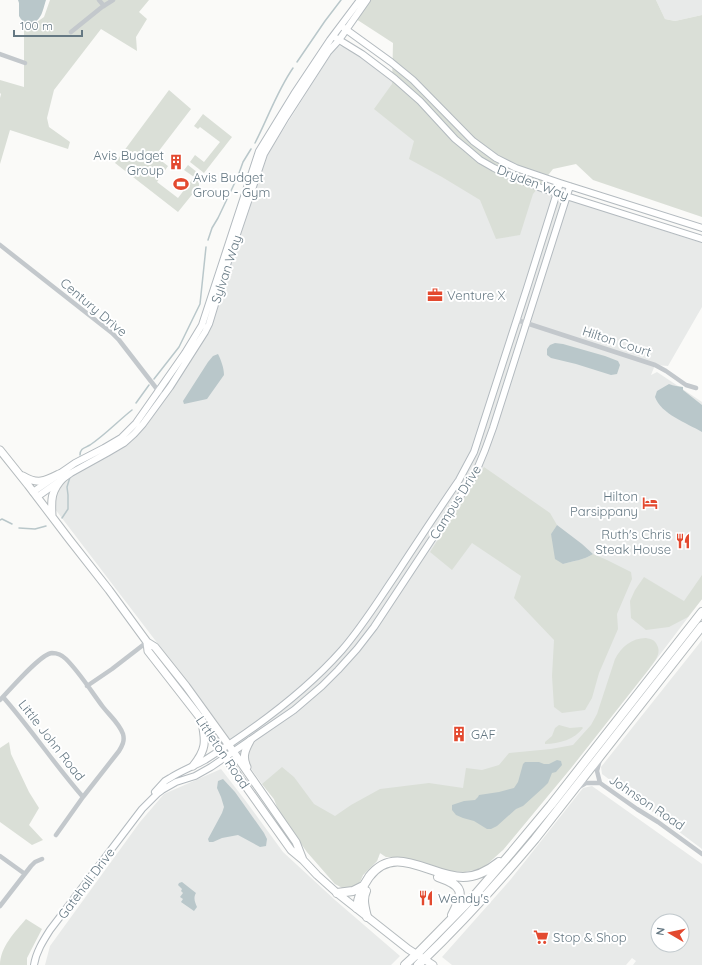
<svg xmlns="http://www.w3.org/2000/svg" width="702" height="965" viewBox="0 0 702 965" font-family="Quicksand,sans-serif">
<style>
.built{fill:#e8eae9;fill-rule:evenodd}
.green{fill:#dadfd7}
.water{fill:#b9c7ca}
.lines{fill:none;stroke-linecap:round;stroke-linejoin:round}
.stream{stroke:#b9c7ca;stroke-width:1.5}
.secondary-casing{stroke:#b3babf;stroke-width:8}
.primary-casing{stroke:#b5bbbe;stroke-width:9}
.highway-casing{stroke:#b4babd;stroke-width:10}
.street{stroke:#c3c8cc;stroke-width:4.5}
.secondary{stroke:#fff;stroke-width:6}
.primary{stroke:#fff;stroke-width:7}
.highway{stroke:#fff;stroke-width:8}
.labels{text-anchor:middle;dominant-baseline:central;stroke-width:4;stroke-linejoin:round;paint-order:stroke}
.poi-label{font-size:13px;fill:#657883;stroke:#fff;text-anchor:start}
.street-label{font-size:13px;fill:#657883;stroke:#fff}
</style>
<rect width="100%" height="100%" fill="#fafaf8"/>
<path class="built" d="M656,0h46v15l-27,6 -10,-2z
M339,46l8,1 22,16 33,26 111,93 189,61v64l-34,59 -13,-1 -4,10 6,-3 45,30v197l-53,70 -78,99 -68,82 -38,22 -20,-1 -44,-14h-15l-6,-4 -3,8 -14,14 -4,9h-24l-28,-32 -28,-40 -5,-13 -12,-15 -46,-64 -161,-211 -2,-13 9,-14 15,-11 38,-20 27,-21 62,-91 8,-17 54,-165 67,-106z
M702,640v209l-100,-75 -1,-7z
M221,769l24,31 38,52 52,48 65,56 -9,9h-346l5,-19 90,-124 24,-28z
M592,786l110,78v101h-69l3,-4 -4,-3 -6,7h-174l-10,-8 69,-78 72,-91zM658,921h24v24h-24z"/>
<path class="green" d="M50,0h99l-10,12 8,7 -11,18 1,14 -36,-22 -47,61 -7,28 2,9 21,15 -2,7 -58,-19 -10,34v-66l1,-4 -1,-1v-13l24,7v-59l6,-1 14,-10z
M370,0h286l9,19 10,2 27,-6v202l-109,-37 -17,-16 -23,5 -20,25 -13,41 -24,4 -16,-39 -38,-23 -33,-18 5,-18 -40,-32 18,-25 1,-41 -37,-24z
M169,90l22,19 -36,47 13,10 -11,16 21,16 16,-21 -10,-7 4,-5 14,11 -3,3v7l-21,26 -63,-49z
M203,114l29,23 -28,36 -14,-11 5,-7 9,7 16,-20 -20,-15 -2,2 -4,-3z
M484,467l66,46 7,12 -6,9 12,30c10,-3 21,-4 30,-10l14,6 24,12 1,7 -15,35 1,15 -19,44 -7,25 -7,12 -23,3 -8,-6 -2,-31 2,-36 -40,-42 7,-22 -49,-33 -20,27 -22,-18z
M702,575v24l-14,18 -19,10 -23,3 -15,-12 -1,-17 5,-11 9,-13 40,24z
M646,638c5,1 9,2 11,7 5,9 -3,17 -8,24l-78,99 -68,82 -20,18 -18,4 -20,-1 -44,-14h-15l-6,-4 -3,8 -14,14 -4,9 -13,6 -11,-6 -28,-32 -28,-40 -5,-13 -12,-15 20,-17 12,10 20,27 21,12 16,-11 29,-16 49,-6 34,5 3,-20 16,2 17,-5 10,-12 42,-4 22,-4 18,-20 6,-11 18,-55c6,-12 17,-21 31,-21z
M559,725l11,3 12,-1 1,1c-8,11 -24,16 -38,16v-2l7,-6 3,-8z
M9,742l2,12 18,38 10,16 -10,17 14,15 -11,5 -32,-23v-74z
M26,919l16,10 -15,29v7h-27c0,-18 15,-33 26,-46z"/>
<path class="water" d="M18,0h28c-4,13 -4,19 -16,25l-6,-1 -5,-8v-13z
M555,343l8,1 42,12 13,5 2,4 -3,9 -6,1 -35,-11 -25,-6 -4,-3v-6l3,-4z
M218,354c3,6 6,14 6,21l-17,24 -23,5 -1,-3 25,-39 5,-6z
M669,384c5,2 9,2 14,3v3l19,15v27c-15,-9 -41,-18 -47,-35l2,-6z
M557,525l25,19 11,10c-9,6 -20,7 -30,10l-8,-5 -4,-25z
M557,760l4,1 1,4 -6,7 -4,1 -4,10 -4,4 -21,19 -7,3 -19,17 -6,3h-4l-13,-8 -11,-3 -7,-3 -4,-5v-5l12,-4 11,-1 3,-3 1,-2 20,-3 15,-4 4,-6 5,-18 2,-2h14l5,2h5z
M223,779l12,13 29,41 3,6 -1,7 -6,1 -22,-12 -16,3 -9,4h-4l-1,-3 14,-26 2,-6 -3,-10 -4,-9 1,-7z
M182,882l14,11c-3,5 -1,9 1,14l-3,4 -13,-9 2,-3 -3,-2 3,-4 -2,-2 1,-2 -4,-4 1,-2z"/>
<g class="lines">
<path class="stream" d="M297,62l28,-41 16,-21
M255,143c13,-25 22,-52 38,-75
M208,240l4,-12 6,-10 20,-42 5,-14 8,-13
M154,379l25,-32 21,-43 6,-57
M136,403l13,-18
M80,455c0,-7 5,-7 10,-10 15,-10 28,-24 42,-35
M62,518l6,-9v-14l-1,-8 3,-10
M0,520l2,-1 10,5
M19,528l16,1 11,-3"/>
<g class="secondary-casing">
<path id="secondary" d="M344,28l47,34 22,18 60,61 23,17 20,10 44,15 142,45
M336,38l26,16 33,25 25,22 35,38 11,9 14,12 14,8 16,8 34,13 158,50
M33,492l42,-29 29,-15 17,-10 15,-15 49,-70 17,-28 57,-174 35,-57 36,-54 30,-40
M37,497l34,-24 36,-20 17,-10 10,-9 9,-10 27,-37 35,-55 4,-8 22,-72 33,-98 22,-37 42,-65 11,-12 28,-40
M155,792l10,-11 5,-3c11,-7 24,-12 35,-18 48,-30 99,-67 137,-110 20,-23 36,-49 53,-74 21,-32 42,-64 64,-96l8,-15 7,-13 53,-164 33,-105
M34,965c2,-13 9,-24 16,-35l92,-121 16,-16 4,-3 14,-8 19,-6 16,-9 83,-57 28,-24 16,-16 19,-21 17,-22 101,-153 10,-24 8,-22 77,-242"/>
</g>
<g class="primary-casing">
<path id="primary" d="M0,450l28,35 41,54 40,51 38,52 8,5 31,39 42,58 68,98 7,18
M23,476c15,9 22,5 36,-2
M52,516c-1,-17 -1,-25 11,-38
M147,642l1,9 53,68 24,38 66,93 12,10 14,15 20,18 71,56 25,16
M193,766c13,-16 13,-24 9,-43
M247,767c-5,-10 -2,-17 3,-26"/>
</g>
<g class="highway-casing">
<path id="highway" d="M438,877c26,9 26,15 14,38
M366,891c-4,9 -1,17 1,26
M337,893l16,-2 10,-5
M357,908c1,-12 5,-21 12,-31 26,-35 61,0 94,0 14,0 26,-7 36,-15
M405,965l12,-11 57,-58 37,-43 40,-48 151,-193
M418,965c42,-40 80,-82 117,-126l167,-213"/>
</g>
<path class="street" d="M99,0l5,6
M71,32l31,-25 11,-7
M0,54l25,9
M0,245l112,88 7,7 41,53
M517,320l138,45 11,6 20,14 10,3
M87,686l25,-17 35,-27
M3,697c28,32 52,68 80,100
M0,700c10,-10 40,-46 52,-47 5,0 10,2 14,6 14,14 25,32 37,48 7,9 16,16 20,27 2,7 -1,12 -4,17l-36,46 -27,38
M600,759l-3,12 3,12
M579,787l7,-4h14l37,26 21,13 44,32
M0,856l25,18
M0,906l31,-40 4,-4 7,-3"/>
<use href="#secondary" class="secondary"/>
<use href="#primary" class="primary"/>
<use href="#highway" class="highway"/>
</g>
<defs>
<g id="building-bare" transform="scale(1.2)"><path d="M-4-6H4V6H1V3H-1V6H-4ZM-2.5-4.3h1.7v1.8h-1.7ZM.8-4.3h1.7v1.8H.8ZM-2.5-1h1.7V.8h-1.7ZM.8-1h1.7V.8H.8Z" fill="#e3492f" stroke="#fff" stroke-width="2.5" paint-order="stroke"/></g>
<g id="stadium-bare" transform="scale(1.2)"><path d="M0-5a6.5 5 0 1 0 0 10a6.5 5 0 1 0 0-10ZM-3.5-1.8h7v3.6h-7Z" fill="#e3492f" stroke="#fff" stroke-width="2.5" paint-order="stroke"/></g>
<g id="office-bare" transform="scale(1.2)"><path d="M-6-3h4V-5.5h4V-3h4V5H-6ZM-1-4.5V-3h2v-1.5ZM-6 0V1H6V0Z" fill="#e3492f" stroke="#fff" stroke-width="2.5" paint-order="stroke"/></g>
<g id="hotel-bare" transform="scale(1.2)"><path d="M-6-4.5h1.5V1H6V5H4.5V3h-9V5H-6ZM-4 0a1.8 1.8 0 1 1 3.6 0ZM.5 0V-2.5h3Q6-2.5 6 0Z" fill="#e3492f" stroke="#fff" stroke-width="2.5" paint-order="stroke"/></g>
<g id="restaurant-bare" transform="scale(1.2)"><path d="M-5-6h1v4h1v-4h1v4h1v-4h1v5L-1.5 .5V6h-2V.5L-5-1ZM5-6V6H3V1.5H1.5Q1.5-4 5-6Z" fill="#e3492f" stroke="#fff" stroke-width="2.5" paint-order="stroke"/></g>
<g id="supermarket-bare" transform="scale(1.2)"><path d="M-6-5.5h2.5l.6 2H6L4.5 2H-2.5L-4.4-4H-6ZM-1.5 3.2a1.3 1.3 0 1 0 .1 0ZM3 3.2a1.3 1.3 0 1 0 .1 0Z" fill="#e3492f" stroke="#fff" stroke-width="2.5" paint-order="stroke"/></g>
</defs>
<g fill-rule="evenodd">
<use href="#building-bare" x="176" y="162"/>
<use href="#stadium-bare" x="181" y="184"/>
<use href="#office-bare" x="435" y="295"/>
<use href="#hotel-bare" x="650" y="503"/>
<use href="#restaurant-bare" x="683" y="541"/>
<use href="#building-bare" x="459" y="734"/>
<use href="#restaurant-bare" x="426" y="898"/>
<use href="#supermarket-bare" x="541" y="937"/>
</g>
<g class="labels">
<g class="poi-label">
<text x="164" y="155" text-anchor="end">Avis Budget<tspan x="164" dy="15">Group</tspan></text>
<text x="193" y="177">Avis Budget<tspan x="193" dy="15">Group - Gym</tspan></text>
<text x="447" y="295">Venture X</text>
<text x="638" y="496" text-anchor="end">Hilton<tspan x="638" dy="15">Parsippany</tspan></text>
<text x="671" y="534" text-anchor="end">Ruth's Chris<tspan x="671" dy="15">Steak House</tspan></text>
<text x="471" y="734">GAF</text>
<text x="438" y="898">Wendy's</text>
<text x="553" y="937">Stop &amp; Shop</text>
</g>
<g class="street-label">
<text transform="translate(533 182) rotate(21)">Dryden Way</text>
<text transform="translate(226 269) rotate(-72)">Sylvan Way</text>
<text transform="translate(94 307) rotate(40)">Century Drive</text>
<text transform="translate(617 341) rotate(18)">Hilton Court</text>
<text transform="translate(455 502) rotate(-58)">Campus Drive</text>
<text transform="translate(52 740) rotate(52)">Little John Road</text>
<text transform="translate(223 752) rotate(56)">Littleton Road</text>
<text transform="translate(647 802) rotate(34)">Johnson Road</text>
<text transform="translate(86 883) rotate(-53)">Gatehall Drive</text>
</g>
</g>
<g transform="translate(670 933) rotate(279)"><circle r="19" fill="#ffffff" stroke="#c1c9cd"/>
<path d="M0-3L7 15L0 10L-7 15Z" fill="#e3492f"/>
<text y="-6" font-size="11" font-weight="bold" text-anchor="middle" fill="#657883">N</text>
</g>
<path d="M14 30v6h68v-6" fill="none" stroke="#657883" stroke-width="2"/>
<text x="20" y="30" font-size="12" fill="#657883" stroke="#ffffff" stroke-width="3" paint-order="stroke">100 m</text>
</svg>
